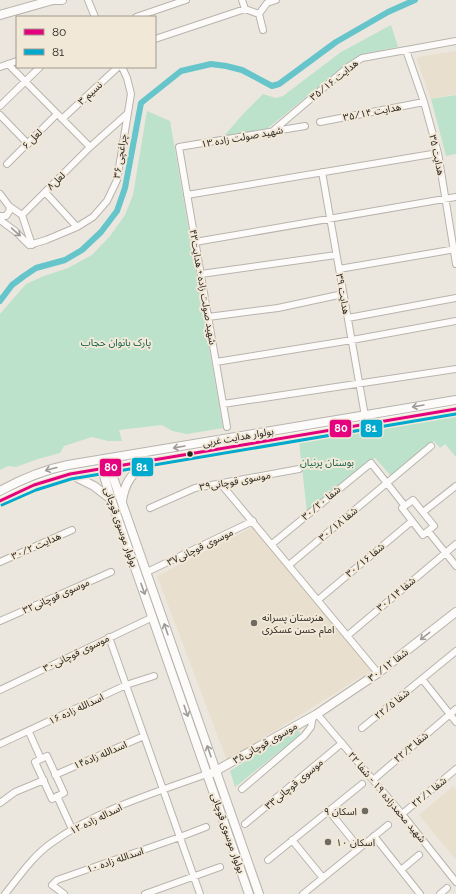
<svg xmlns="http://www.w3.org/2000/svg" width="456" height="894" viewBox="0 0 456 894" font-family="Raleway,'Noto Sans Arabic',sans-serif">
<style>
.built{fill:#e9dfce}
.green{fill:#bce2cb}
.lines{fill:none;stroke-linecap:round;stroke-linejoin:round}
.canal{stroke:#65c5cb;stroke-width:6}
.street-casing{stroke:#b8b4ad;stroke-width:8}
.secondary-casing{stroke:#b8b4ad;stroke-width:10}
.street{stroke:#fcfbfa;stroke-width:6}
.secondary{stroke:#fcfbfa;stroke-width:8}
.bus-1-casing{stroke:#f2e8d8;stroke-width:6}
.bus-2-casing{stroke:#f2e8d8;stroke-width:6}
.bus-1{stroke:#e5007d;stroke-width:3}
.bus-2{stroke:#00a9ce;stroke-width:3}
.oneway{stroke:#9e9b98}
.bus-dot{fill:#2a2620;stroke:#f2e8d8;stroke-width:1.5}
.poi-dot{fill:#6e6a62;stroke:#f2e8d8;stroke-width:1.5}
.labels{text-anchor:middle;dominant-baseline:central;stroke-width:4;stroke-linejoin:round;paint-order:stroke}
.street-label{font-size:10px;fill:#2a2620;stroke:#f2e8d8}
.park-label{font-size:10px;fill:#0c5e43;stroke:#f2e8d8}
.poi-label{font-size:10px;fill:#2a2620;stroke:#f2e8d8;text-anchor:start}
.line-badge{stroke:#f2e8d8;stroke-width:1.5}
.badge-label{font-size:11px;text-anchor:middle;font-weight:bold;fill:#fff}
</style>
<rect width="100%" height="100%" fill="#ece7de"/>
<path class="built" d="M456,51v43l-25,5 -14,-38v-4z
M253,527l119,143 -145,91 -70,-185z
M453,786l3,4v70l-37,-45z"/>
<path class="green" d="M391,25l7,22 -35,7 -14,8 -82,67 -43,7 19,-22 20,-20 13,4 7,-2 58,-44z
M456,95v59l-10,2 -15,-57z
M147,111l23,10 53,307 -36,6 -15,-3 -10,-6 -43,5 3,11h-14l-16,-4 -28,9 -4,7 -22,6 -22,8 -8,-1 -8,4v-156l26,-30 18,-8 24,-8 24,-13 18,-19 15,-21 8,-20z
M456,416v41l-11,-13 -5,4 -6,-7 -43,35 -16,-18 -68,54 -8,-71z
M298,731l2,1 -1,4 -64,51 -5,-16 61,-39z"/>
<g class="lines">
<path class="canal" d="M0,301l12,-16 12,-9 12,-8 29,-8 17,-10 19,-18 16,-21 8,-23 16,-85 40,-32 30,-7 15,2 16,4 30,16 7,-2 57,-42 52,-30 27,-12"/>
<g class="street-casing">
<path id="street" d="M88,0l7,17
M242,0l3,9
M259,14l4,16
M136,17l50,-17
M155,39l90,-30 14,5 8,-11 9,-3
M406,50l18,52 14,51 18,111
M8,64l82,83
M0,67l17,-6
M0,106l40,-39
M0,115l28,29
M62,119l56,-52
M320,122l104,-20
M274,130l74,-63 14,-9 94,-17
M7,164l50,-50
M322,172l43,244
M45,192l32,35
M0,194l9,12 1,4 -4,6h-6
M187,195l251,-42
M9,206l13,9 10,30
M22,215l68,-68 37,-33
M0,220l15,11 14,14 17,-5 31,-13 16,-10 14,-16 10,-21 14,-86 -4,-16 -5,-11
M195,242l261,-45
M339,269l117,-20
M201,274l135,-19
M208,317l70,-9 65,-14
M348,318l108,-20
M216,362l136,-22 104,-19
M223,404l233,-35
M227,427l-48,-280 126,-21
M221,484l157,189
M413,500l21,26 -11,9 -21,-27z
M150,508l45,-20 104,-19
M423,512l33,-26
M428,531l28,35
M272,544l99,-81 34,43
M0,562l72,-32
M289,565l142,-119
M147,572l106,-51
M318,600l94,-79
M0,621l111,-49
M347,636l109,-92
M109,637l91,257
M422,679l34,43
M0,690l153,-73
M317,714l85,100 54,68
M362,728l94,-77
M29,732l12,27
M0,744l126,-59 28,-9
M47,756l17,37 -12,6 -17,-37z
M55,775l89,-39
M373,780l83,-71
M242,789l62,-53 7,-9 2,-11
M57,796l15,33
M0,803l15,-11 29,-12
M329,811l30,37
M402,814l54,-45
M245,824l97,-81
M374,836l46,58
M292,840l31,38
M268,860l94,-76
M401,870l18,-15
M5,894c14,-17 27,-37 45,-50 46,-34 104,-51 157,-70
M64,894l-12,-9 5,-5 123,-43 26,-10
M145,894l75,-27
M303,894l85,-69
M440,894l7,-6"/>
</g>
<g class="secondary-casing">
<path id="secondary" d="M0,15l53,-15h9
M108,463l151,431
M103,465l-1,4 9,30 138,395
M70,474l24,12 17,13
M0,491c22,-12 43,-21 68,-26l388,-65
M0,501c23,-12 45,-22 70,-27l386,-65
M122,501c3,-20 10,-26 24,-40
M212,773l105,-59 61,-41 78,-61"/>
</g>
<use href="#street" class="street"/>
<use href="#secondary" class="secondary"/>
<g class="bus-1-casing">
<path id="bus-1" d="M0,501l34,-16 36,-11 386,-65"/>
</g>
<g class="bus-2-casing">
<path id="bus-2" d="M2,505l34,-15 35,-11 385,-65"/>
</g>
<use href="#bus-1" class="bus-1"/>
<use href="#bus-2" class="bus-2"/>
</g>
<defs><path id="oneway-shaft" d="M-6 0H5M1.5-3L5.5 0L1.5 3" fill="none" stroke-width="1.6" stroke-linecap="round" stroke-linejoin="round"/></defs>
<g class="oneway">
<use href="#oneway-shaft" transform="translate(16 232) rotate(41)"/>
<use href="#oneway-shaft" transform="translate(418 406) rotate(170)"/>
<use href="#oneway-shaft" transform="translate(179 447) rotate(170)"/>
<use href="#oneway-shaft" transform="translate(51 469) rotate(165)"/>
<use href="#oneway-shaft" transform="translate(143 589) rotate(70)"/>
<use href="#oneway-shaft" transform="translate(166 629) rotate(-109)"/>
<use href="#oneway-shaft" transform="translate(425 636) rotate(142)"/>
<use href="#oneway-shaft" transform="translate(186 711) rotate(71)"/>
<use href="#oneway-shaft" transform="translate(209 751) rotate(-109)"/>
</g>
<circle class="bus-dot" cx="190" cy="454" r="3.5"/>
<g class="poi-dot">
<circle cx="254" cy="623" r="4"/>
<circle cx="365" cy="811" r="4"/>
<circle cx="328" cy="842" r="4"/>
</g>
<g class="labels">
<g class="street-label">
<text transform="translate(334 80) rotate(-39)">هدایت ۳۵/۱۶</text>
<text transform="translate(90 93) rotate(-43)">نسیم ۳</text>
<text transform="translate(372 112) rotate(-11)">هدایت ۳۵/۱۴</text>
<text transform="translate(242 137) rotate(-10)">شهید صولت زاده ۱۳</text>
<text transform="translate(32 139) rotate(-45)">لعل ۶</text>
<text transform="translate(437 155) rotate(78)">هدایت ۳۵</text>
<text transform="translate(120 156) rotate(-81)">چراغچی ۳۶</text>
<text transform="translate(56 181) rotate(-45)">لعل۸</text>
<text transform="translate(203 287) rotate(80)">شهید صولت زاده + هدایت۴۳</text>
<text transform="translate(343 294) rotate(80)">هدایت ۳۹</text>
<text transform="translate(238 437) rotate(-10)">بولوار هدایت غربی</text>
<text transform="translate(235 481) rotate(-10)">موسوی قوچانی۳۹</text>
<text transform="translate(321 503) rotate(-40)">شفا ۳۰/۲۰</text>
<text transform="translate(338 524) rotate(-40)">شفا ۳۰/۱۸</text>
<text transform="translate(121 527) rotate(71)">بولوار موسوی قوچانی</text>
<text transform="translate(36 546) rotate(-24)">هدایت ۳۰/۲</text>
<text transform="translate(200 547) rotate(-26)">موسوی قوچانی۳۷</text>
<text transform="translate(365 560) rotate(-40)">شفا ۳۰/۱۶</text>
<text transform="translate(396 594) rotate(-40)">شفا ۳۰/۱۴</text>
<text transform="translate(56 596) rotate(-24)">موسوی قوچانی۳۲</text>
<text transform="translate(76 653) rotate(-26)">موسوی قوچانی۳۰</text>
<text transform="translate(388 665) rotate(-37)">شفا ۳۰/۱۲</text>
<text transform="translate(392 704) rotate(-39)">شفا ۲۲/۵</text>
<text transform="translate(76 709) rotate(-25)">اسدالله زاده ۱۶</text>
<text transform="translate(265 743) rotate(-30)">موسوی قوچانی۳۵</text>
<text transform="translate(411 747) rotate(-40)">شفا ۲۲/۳</text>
<text transform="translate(100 755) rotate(-23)">اسدالله زاده۱۴</text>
<text transform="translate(294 784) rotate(-40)">موسوی قوچانی۳۳</text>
<text transform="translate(429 792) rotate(-39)">۲۲/۱ شفا</text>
<text transform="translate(387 797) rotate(50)">شهید محمدزاده ۱۹ - شفا ۲۲</text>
<text transform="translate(96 819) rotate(-26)">اسداله زاده ۱۲</text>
<text transform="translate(228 833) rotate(71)">بولوار موسوی قوچانی</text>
<text transform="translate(115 860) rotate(-19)">اسدالله زاده ۱۰</text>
</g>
<g class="park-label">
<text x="116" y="342">پارک بانوان حجاب</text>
<text x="327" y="462">بوستان پرنیان</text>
</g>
<g class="poi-label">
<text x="262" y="617">هنرستان پسرانه<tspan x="262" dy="12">امام حسن عسکری</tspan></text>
<text x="357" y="811" text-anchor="end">اسکان ۹</text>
<text x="336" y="842">اسکان ۱۰</text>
</g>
</g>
<g class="line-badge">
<rect x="360" y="419" width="23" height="19" rx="4" fill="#00a9ce"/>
<rect x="329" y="419" width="23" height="19" rx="4" fill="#e5007d"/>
<rect x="131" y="457" width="23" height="20" rx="4" fill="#00a9ce"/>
<rect x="99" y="458" width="23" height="19" rx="4" fill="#e5007d"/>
</g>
<g class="badge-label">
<text x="371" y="432">81</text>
<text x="341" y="432">80</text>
<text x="142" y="471">81</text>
<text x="111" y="471">80</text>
</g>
<rect x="16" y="16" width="140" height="52" fill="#f2e8d8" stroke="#a29a8e"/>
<rect x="24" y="29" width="20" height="6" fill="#e5007d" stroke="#a29a8e"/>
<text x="52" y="36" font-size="12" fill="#2a2620">80</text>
<rect x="24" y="49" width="20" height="6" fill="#00a9ce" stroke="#a29a8e"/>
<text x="52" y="56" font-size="12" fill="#2a2620">81</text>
</svg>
